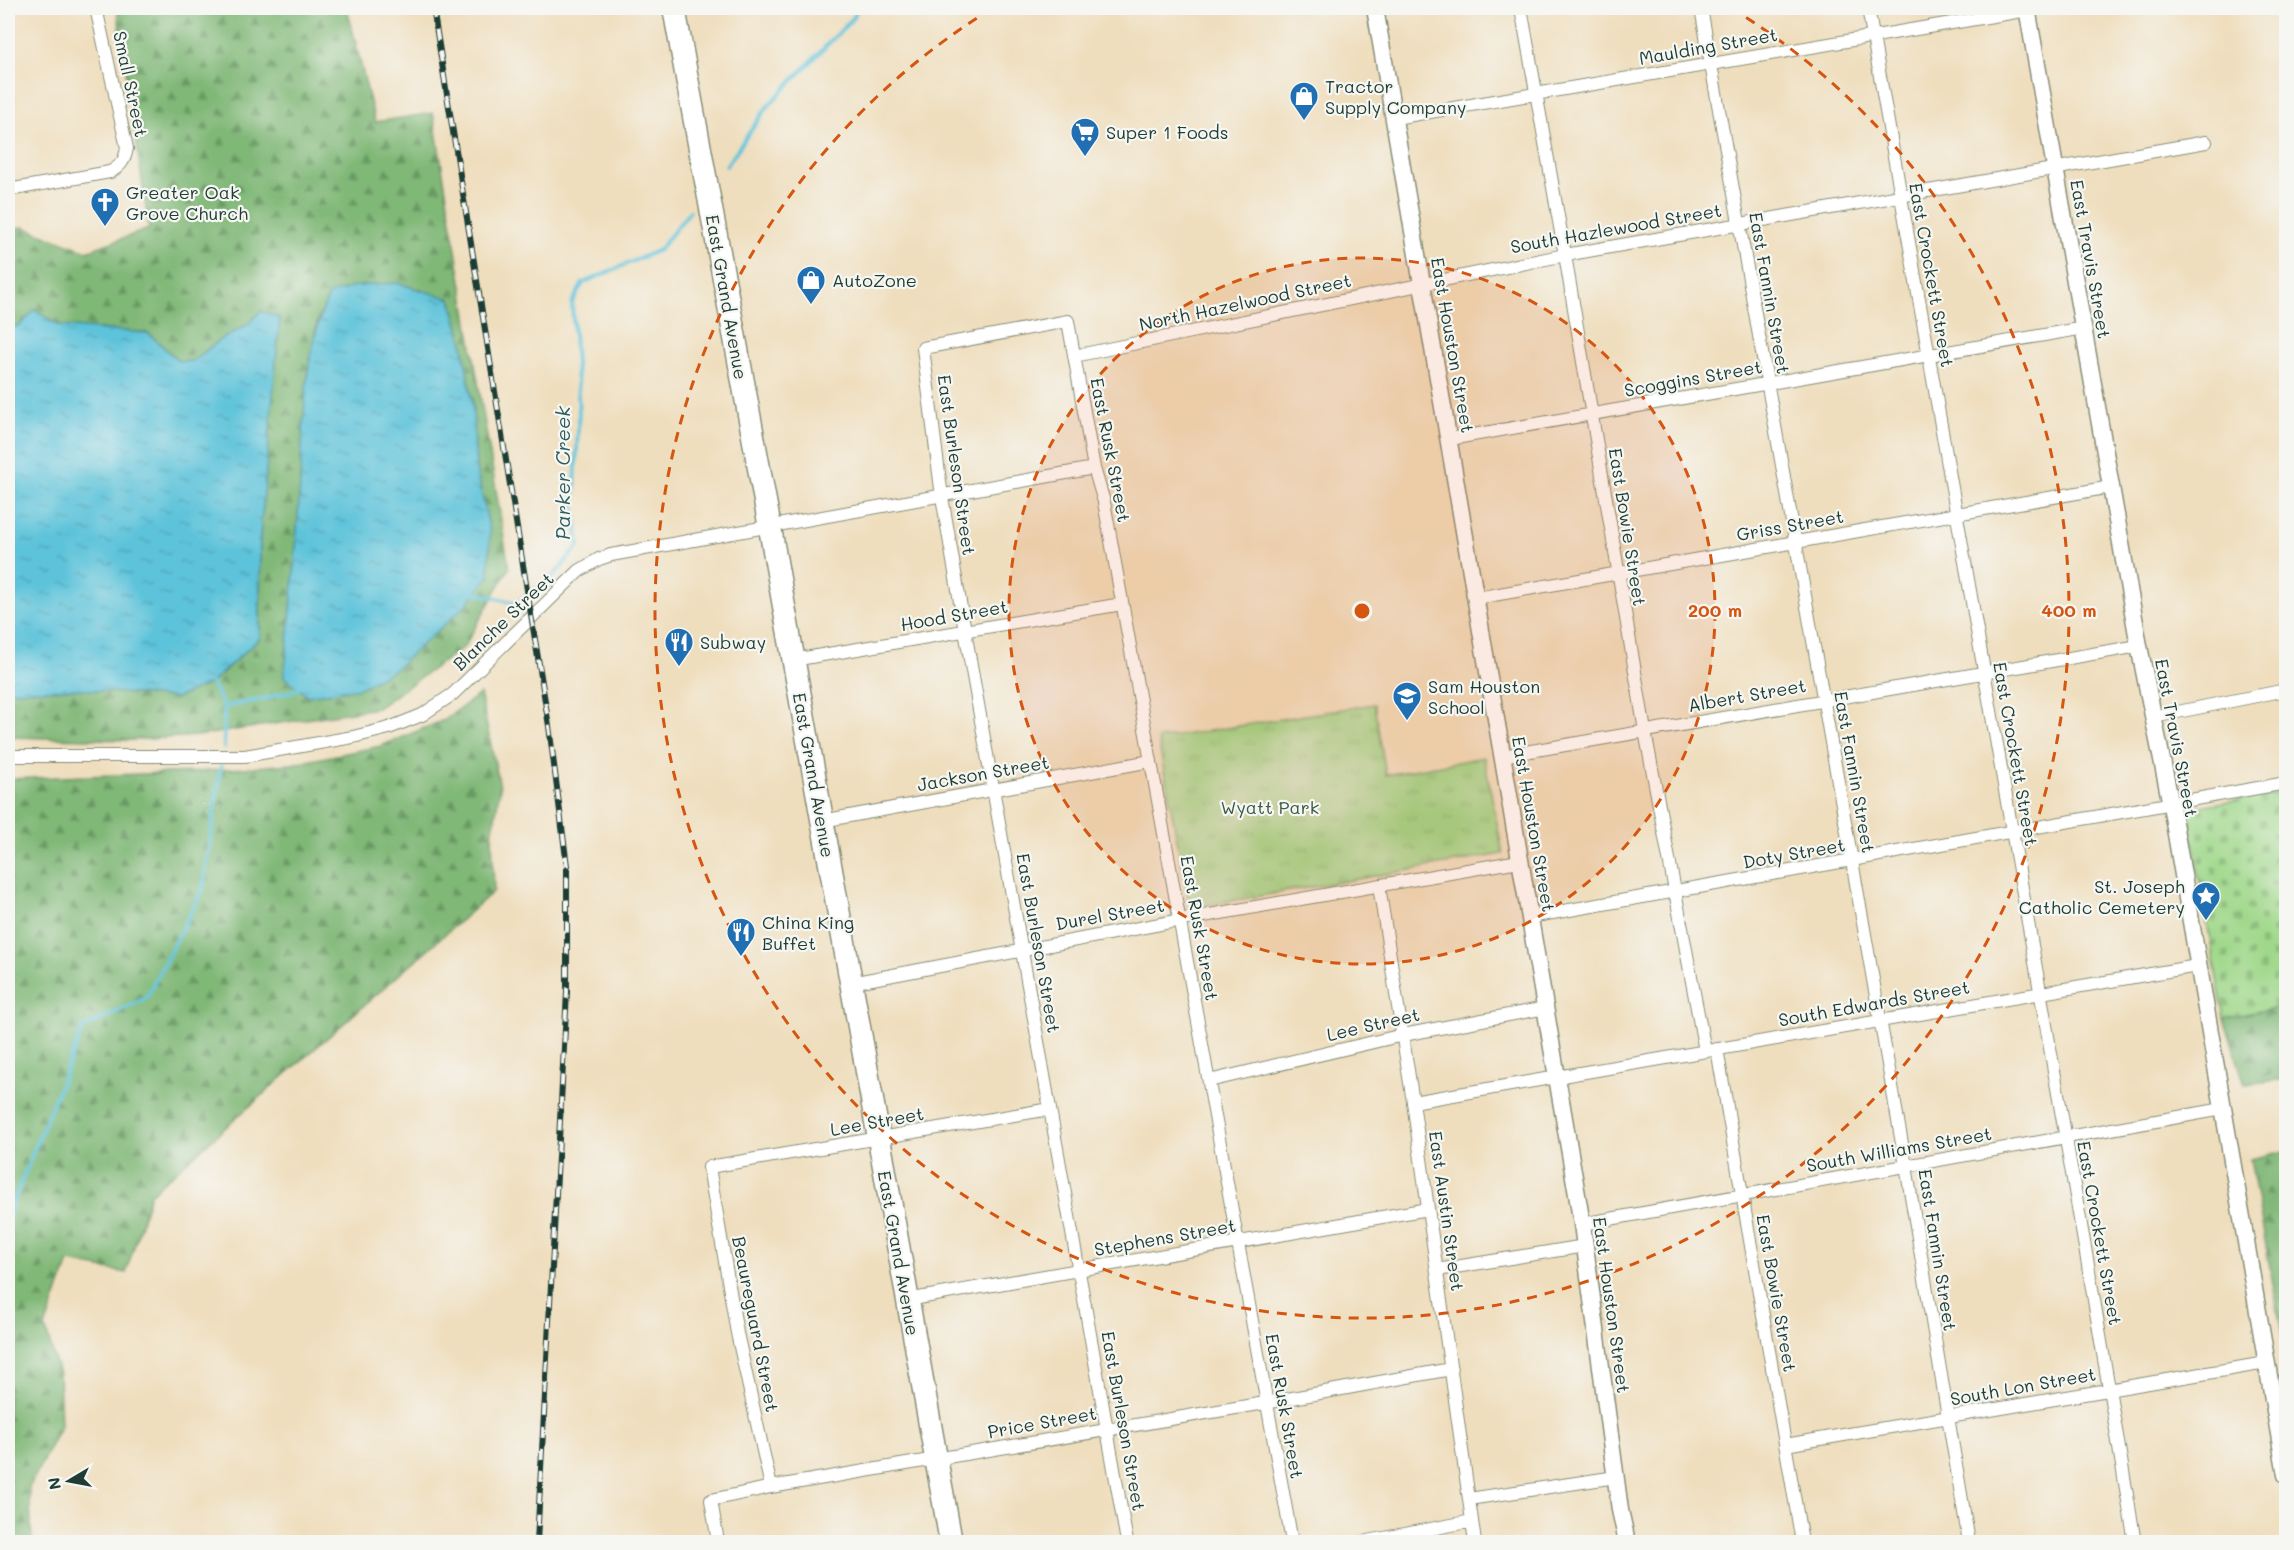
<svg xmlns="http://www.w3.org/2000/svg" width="2294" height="1550" viewBox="0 0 2294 1550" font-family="Mali,sans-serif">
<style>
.forest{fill:url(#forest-firs);stroke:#507a56;stroke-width:1.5;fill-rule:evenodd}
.cemetery{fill:url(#cemetery-stones);stroke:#608a60;stroke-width:1.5}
.park{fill:url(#park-tufts);stroke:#608a60;stroke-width:1.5}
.water{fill:url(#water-ripples);stroke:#3e8087;stroke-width:1.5}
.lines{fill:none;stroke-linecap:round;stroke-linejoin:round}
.stream{stroke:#5dc3da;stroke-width:4}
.street-casing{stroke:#878e78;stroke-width:14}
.secondary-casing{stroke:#878e78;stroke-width:19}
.highway-casing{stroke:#878e78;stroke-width:25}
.street{stroke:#fff;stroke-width:12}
.secondary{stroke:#fff;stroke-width:16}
.highway{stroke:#fff;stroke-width:22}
.rail-casing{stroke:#1f3d34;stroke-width:6}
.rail{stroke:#f6f6f2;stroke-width:4;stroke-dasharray:11;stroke-linecap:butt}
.ring{fill:none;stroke:#d45610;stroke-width:3;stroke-dasharray:10 8}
.labels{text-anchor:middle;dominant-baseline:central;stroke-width:4.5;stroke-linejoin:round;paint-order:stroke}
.street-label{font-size:18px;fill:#1f3d34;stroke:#f6f6f2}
.poi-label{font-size:18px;fill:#1f3d34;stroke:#f6f6f2;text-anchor:start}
.park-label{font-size:18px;fill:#395c45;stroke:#f6f6f2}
.water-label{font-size:20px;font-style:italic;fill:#2e5e5e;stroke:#f6f6f2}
.centre{fill:#d45610;stroke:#f6f6f2;stroke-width:3}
.ring-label{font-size:18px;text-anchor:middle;font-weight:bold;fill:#d45610;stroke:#f6f6f2;stroke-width:4.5;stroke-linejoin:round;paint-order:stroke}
</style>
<defs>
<pattern id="forest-firs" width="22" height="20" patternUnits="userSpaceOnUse" patternTransform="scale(1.5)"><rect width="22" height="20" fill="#80b877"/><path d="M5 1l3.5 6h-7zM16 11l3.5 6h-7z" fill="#689762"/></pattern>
<pattern id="cemetery-stones" width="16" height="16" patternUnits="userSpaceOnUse" patternTransform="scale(1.5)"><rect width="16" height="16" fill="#a0d88b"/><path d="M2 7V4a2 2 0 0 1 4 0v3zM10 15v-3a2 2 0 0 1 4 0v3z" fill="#89ba79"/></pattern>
<pattern id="park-tufts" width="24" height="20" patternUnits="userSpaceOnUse" patternTransform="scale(1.5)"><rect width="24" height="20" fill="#a0d88b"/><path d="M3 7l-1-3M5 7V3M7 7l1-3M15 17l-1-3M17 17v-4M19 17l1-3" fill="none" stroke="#89ba79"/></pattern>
<pattern id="water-ripples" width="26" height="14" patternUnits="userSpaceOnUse" patternTransform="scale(1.5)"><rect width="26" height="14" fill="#5dc3da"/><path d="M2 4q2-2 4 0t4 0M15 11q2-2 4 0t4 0" fill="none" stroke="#4ca0b2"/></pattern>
</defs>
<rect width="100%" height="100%" fill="#f6f6f2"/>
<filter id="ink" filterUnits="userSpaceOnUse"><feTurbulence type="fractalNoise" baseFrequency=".0167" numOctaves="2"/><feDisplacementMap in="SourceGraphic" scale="12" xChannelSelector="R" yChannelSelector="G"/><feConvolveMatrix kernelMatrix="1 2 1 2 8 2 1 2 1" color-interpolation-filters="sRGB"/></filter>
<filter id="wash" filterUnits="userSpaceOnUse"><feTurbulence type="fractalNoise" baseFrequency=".008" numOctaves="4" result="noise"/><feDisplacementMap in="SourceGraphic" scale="24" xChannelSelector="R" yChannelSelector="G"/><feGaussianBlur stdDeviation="1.35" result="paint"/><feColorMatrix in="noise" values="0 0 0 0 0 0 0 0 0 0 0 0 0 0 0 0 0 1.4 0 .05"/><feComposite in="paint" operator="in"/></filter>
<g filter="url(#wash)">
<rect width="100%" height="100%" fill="#efdebd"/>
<path class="forest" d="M117,8h230l28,114 58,-9 76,455 -45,79 -87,61 -180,28 -67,4 -122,-3v-46l203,-8 49,-45 1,-327 -14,14 -27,15 -27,21h-14l-31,-28 -89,-7 -23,-16 -17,16 -11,1v-97l15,-3 64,24 62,-22zM451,299l11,41 11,68 3,61 14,62 -130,157 -52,8 -24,-19c8,-63 12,-125 16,-188 3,-59 5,-117 19,-174z
M480,694l20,93 -8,49 2,55 -344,303 -24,79 -57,-11 -24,65 14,47 2,51 -32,63 3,54h-24v-763l186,-7 98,-8 89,-18 63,-26z
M2286,1006v73l-41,5 -21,-66z
M2286,1151v203l-36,-195z"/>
<path class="cemetery" d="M2286,792v214l-62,12 -37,-210z"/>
<path class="park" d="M1374,704l12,71 98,-18 19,97 -313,54 -32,-169z"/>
<path class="water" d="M398,283l53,16 11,41 11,68 3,61 14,62 -1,45 -23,29 -72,65 -34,18 -52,8 -24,-19c8,-65 12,-130 16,-195 4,-63 3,-129 29,-188l27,-8z
M35,310l24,16 89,7 31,28h14l27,-21 27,-15 14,-14 19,7 -20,219v101l-49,45 -34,15 -98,-9 -71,2v-364l11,-1z"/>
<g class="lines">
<path class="stream" d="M726,166l42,-60 86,-89 3,-9
M473,592l43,11 35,-24 28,-33 -5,-39 5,-97 -7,-107 11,-20 76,-33 31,-39
M211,683l13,24
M224,748v-41l43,-9 31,-9 4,-4
M8,1232l2,-22 73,-182 63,-30 57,-109 18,-123"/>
</g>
</g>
<g filter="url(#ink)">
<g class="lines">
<g class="street-casing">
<path id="street" d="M1521,8l44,247 80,476 60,320
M1701,8l205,1158 63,376
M1868,8l220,1257 47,277
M1395,118l633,-108
M8,190l102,-18c11,-6 15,-12 17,-24l-31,-140
M1074,356l491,-101 641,-113
M1450,439l634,-111
M1476,598l635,-111
M793,660l329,-56
M2153,717l133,-27
M8,756h237l108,-19 36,-9 33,-13 31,-21 126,-123 20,-12 12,-4 483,-87
M1502,756l637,-110
M822,821l329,-60
M1379,886l34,216 62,440
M1530,917l756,-134
M851,983l330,-63 338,-59
M1717,1049l85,493
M1209,1081l194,-46 143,-27
M1413,1102l784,-136
M1582,1224l641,-115
M1437,1270l148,-24
M907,1300l521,-91
M1785,1445l481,-82
M771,1487l-34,-154 -28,-166 341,-58
M1469,1499l147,-22
M718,1542l-7,-42 60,-13 494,-84 186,-34
M1127,1542l-162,-911 -23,-134 -19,-149 145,-27 26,147 10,34 188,1040
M1363,1542l109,-21"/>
</g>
<g class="secondary-casing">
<path id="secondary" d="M1375,8l207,1216 38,286 7,32
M2027,8l112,638 32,159 115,670"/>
</g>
<g class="highway-casing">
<path id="highway" d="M674,8l96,520 181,1014"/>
</g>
<use href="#street" class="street"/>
<use href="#secondary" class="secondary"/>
<use href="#highway" class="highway"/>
<g class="rail-casing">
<path id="rail" d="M433,8l116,718 18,140v126l-30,550"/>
</g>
<use href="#rail" class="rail"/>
</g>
</g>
<circle cx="1362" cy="611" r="353" fill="#d45610" fill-opacity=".12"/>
<g class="ring">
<circle cx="1362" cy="611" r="353"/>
<path d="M1731 8A707 707 0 1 1 993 8"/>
</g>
<defs>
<g id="shop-pin" transform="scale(1.5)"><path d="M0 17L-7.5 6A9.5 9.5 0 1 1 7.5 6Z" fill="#1f6fb2" stroke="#f6f6f2"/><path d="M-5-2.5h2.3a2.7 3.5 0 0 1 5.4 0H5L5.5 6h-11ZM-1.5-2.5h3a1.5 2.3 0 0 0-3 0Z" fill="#fff"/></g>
<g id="supermarket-pin" transform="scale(1.5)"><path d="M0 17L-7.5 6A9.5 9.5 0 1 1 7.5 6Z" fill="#1f6fb2" stroke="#f6f6f2"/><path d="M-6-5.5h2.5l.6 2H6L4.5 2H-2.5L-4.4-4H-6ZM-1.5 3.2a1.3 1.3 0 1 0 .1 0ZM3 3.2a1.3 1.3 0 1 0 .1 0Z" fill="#fff"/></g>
<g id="church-pin" transform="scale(1.5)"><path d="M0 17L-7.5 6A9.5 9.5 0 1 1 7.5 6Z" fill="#1f6fb2" stroke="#f6f6f2"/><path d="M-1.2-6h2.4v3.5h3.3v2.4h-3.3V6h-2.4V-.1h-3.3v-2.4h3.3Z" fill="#fff"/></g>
<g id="restaurant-pin" transform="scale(1.5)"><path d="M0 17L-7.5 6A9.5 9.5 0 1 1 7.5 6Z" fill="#1f6fb2" stroke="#f6f6f2"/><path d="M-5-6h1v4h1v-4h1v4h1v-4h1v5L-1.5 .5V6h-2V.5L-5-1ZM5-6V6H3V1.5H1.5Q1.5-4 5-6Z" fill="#fff"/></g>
<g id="school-pin" transform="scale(1.5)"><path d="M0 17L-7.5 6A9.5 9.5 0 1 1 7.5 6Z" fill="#1f6fb2" stroke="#f6f6f2"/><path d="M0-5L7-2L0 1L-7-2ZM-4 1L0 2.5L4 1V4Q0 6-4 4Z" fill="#fff"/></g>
<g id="sight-pin" transform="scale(1.5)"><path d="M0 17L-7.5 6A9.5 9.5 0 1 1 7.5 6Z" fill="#1f6fb2" stroke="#f6f6f2"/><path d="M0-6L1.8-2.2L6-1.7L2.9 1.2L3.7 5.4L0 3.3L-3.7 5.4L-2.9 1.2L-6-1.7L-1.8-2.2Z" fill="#fff"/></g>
</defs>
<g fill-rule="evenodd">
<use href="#shop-pin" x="1304" y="96"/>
<use href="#supermarket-pin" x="1085" y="132"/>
<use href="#church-pin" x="105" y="202"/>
<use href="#shop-pin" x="811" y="280"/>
<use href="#restaurant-pin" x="679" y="642"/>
<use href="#school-pin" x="1407" y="696"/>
<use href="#sight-pin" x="2206" y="896"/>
<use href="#restaurant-pin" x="741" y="932"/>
</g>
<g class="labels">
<g class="street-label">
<text transform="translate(1708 46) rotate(-10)">Maulding Street</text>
<text transform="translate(131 84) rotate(78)">Small Street</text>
<text transform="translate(1616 228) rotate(-10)">South Hazlewood Street</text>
<text transform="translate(2091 259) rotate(80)">East Travis Street</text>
<text transform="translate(1932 275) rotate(80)">East Crockett Street</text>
<text transform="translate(1770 293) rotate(80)">East Fannin Street</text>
<text transform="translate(727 297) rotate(80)">East Grand Avenue</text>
<text transform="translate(1245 302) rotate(-12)">North Hazelwood Street</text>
<text transform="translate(1453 345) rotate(80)">East Houston Street</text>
<text transform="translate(1693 378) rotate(-10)">Scoggins Street</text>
<text transform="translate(1111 450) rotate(79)">East Rusk Street</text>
<text transform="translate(957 465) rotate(82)">East Burleson Street</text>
<text transform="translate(1790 525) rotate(-10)">Griss Street</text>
<text transform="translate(1628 527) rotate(81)">East Bowie Street</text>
<text transform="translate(954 615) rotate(-10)">Hood Street</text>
<text transform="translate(503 621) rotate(-44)">Blanche Street</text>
<text transform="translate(1747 695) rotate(-10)">Albert Street</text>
<text transform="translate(2177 738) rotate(79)">East Travis Street</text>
<text transform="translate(2016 754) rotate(80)">East Crockett Street</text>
<text transform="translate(1855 772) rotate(80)">East Fannin Street</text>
<text transform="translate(983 773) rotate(-10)">Jackson Street</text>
<text transform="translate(814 775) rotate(80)">East Grand Avenue</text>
<text transform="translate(1534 824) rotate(80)">East Houston Street</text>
<text transform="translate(1794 853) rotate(-10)">Doty Street</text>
<text transform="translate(1110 914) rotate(-10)">Durel Street</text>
<text transform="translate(1200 928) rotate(80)">East Rusk Street</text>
<text transform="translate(1039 943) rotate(80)">East Burleson Street</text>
<text transform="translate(1874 1003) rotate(-10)">South Edwards Street</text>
<text transform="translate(1373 1024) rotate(-13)">Lee Street</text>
<text transform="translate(877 1121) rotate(-10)">Lee Street</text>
<text transform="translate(1899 1149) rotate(-10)">South Williams Street</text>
<text transform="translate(1447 1211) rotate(82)">East Austin Street</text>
<text transform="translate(2100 1233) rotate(80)">East Crockett Street</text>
<text transform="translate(1165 1237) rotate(-10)">Stephens Street</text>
<text transform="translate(1938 1250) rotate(81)">East Fannin Street</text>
<text transform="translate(899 1253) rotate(80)">East Grand Avenue</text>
<text transform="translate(1777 1293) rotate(80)">East Bowie Street</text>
<text transform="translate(1612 1305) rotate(82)">East Houston Street</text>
<text transform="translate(756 1324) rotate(79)">Beaureguard Street</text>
<text transform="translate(2023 1386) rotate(-10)">South Lon Street</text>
<text transform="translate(1285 1406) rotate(80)">East Rusk Street</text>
<text transform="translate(1124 1421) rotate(80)">East Burleson Street</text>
<text transform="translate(1042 1422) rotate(-10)">Price Street</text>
</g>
<g class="poi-label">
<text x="1325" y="86">Tractor<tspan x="1325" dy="21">Supply Company</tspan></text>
<text x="1106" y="132">Super 1 Foods</text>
<text x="126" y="192">Greater Oak<tspan x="126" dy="21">Grove Church</tspan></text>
<text x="832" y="280">AutoZone</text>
<text x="700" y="642">Subway</text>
<text x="1428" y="686">Sam Houston<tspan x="1428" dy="21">School</tspan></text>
<text x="2185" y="886" text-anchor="end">St. Joseph<tspan x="2185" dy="21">Catholic Cemetery</tspan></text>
<text x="762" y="922">China King<tspan x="762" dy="21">Buffet</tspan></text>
</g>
<g class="park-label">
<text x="1270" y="807">Wyatt Park</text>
</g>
<g class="water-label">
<text transform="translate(562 473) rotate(-90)">Parker Creek</text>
</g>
</g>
<circle cx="1362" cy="611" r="9" class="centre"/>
<g class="ring-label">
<text x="1715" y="617">200 m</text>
<text x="2069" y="617">400 m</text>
</g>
<rect width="2294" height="1550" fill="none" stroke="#f6f6f2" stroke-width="30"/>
<g transform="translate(69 1481) rotate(260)" stroke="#f6f6f2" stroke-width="4.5" paint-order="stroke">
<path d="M0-4.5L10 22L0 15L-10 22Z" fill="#1f3d34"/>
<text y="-9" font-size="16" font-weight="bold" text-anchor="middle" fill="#1f3d34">N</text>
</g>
</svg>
